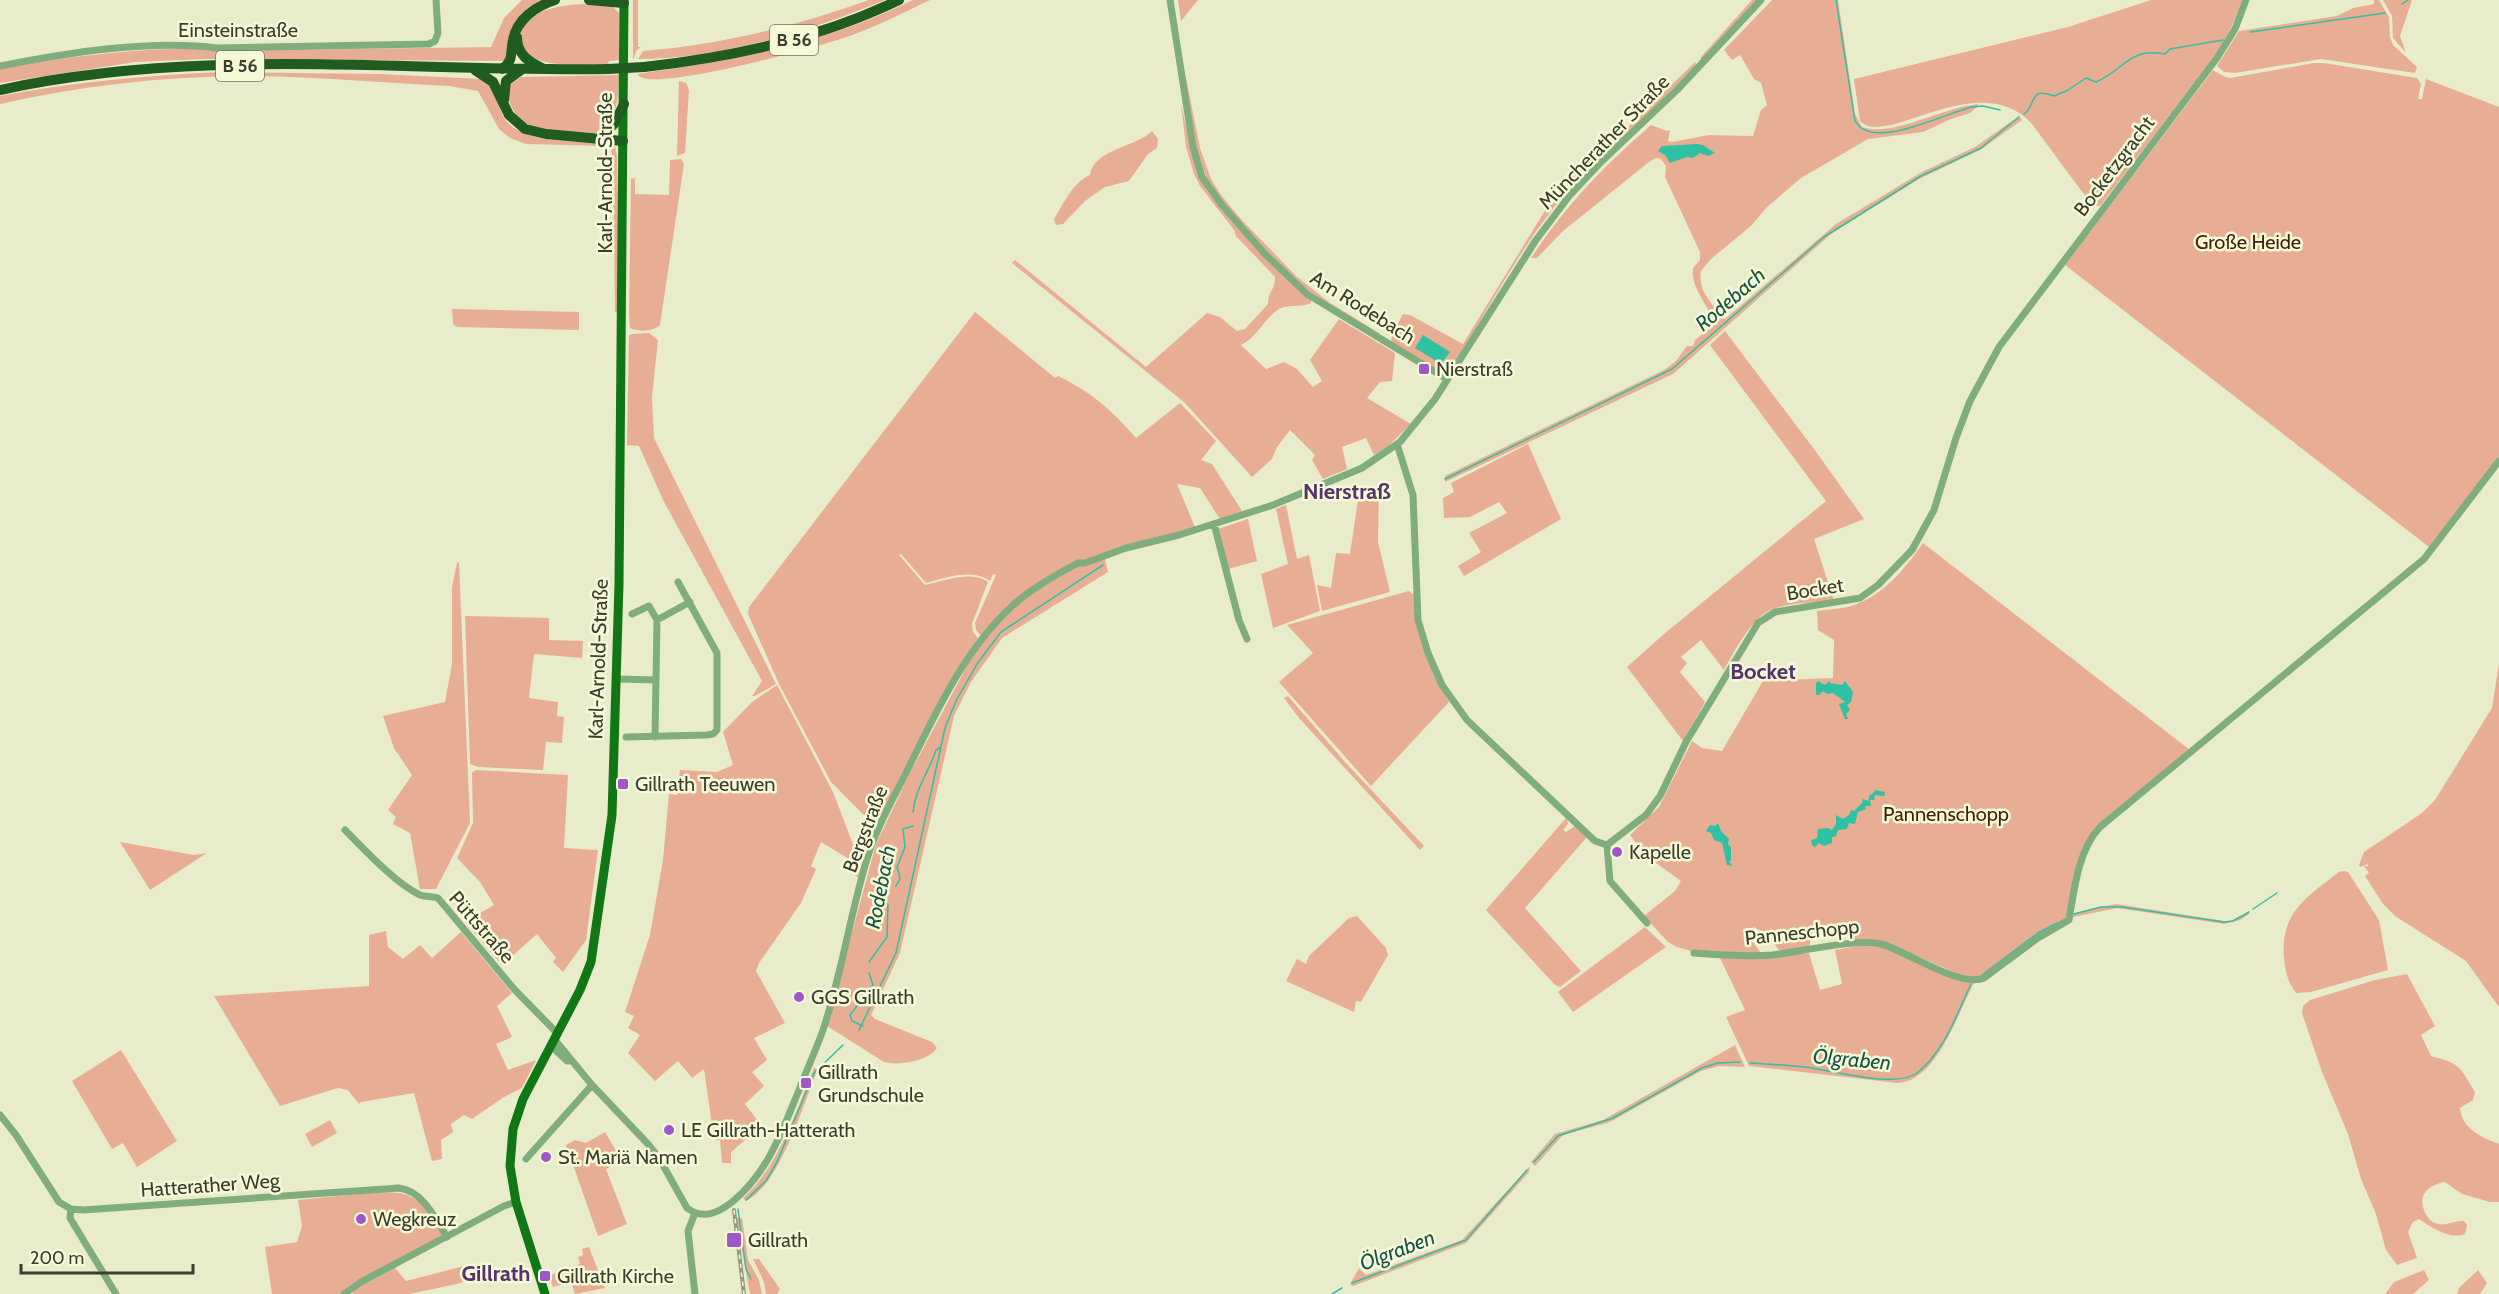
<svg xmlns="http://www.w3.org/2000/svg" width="2499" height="1294" viewBox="0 0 2499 1294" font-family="Cabin,sans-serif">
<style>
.green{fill:#e8ae93}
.water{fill:#30c0a3}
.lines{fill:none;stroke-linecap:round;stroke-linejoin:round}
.stream{stroke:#30c0a3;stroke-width:1.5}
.minor{stroke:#80ad7d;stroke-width:7}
.major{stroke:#117715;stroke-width:9}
.highway{stroke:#205c1f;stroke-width:10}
.rail-casing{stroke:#959780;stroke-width:4}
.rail{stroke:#f6f9d8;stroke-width:1.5;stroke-dasharray:4.5;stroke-linecap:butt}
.highway-bridge{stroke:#205c1f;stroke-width:10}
.poi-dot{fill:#9e56c9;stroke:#f6f9d8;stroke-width:2}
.labels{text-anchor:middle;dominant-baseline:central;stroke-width:5;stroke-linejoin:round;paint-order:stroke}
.shield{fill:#f6f9d8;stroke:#747562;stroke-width:1.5}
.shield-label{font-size:18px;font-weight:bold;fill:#3c3d30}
.street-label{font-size:20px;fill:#3c3d30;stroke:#f6f9d8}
.park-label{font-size:20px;fill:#421f0b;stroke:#f6f9d8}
.poi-label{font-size:20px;fill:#3c3d30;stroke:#f6f9d8;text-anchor:start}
.water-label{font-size:21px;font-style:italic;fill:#1c5447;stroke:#f6f9d8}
.quarter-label{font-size:22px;font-weight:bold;fill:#56336c;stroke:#f6f9d8}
</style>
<rect width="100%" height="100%" fill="#e9eccb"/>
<path class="green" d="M522,0h18l-13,9 -21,50 -3,2 -298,-2 -69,3 -136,21v-14c36,-8 74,-12 111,-16 34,-3 69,-7 103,-2l277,-4 13,-29z
M633,0h5v47h3l-5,4 -3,9z
M869,0h16c-75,31 -165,59 -247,59l5,-8c77,-6 154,-25 226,-51z
M913,0h17c-27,13 -53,26 -80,36 -29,10 -193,56 -211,40l-1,-2 11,-2c91,-12 181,-31 264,-72z
M1178,0h20l-17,21z
M1752,0h7l-57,59 -2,-1z
M1772,0h66l17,114 7,13c30,11 81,-20 116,-23v2l-8,7 -19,6 -28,13 -55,7 -67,39 -35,30 -14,17 -41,34 -10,12c-4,20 13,35 24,48l111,-95 86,-52 53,-25 44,-31 3,4 -42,30 -61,29 -88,55 -158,140 -228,108v-6l219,-106 12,-9 11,-15h6l2,-6 19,-15c-4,-20 -24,-36 -21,-57l7,-8v-8l-35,-75 1,-11 -5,-7 -5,-1 -7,4 -86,69 -26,27h-6c36,-54 71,-90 120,-133l16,6 3,-1 -2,11 4,1 37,-7 44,1 8,-26 6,-5 -6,-22 -7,-4 -14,-24 -8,5 -8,-10z
M2151,0h92l-13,30 -15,26 -115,150h-7l-3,-4c-15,-19 -29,-39 -44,-59 -6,-8 -12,-18 -20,-25 -56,-46 -140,30 -166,3l-6,-42 214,-52z
M2374,0h5l10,17 1,20 3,8 24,22 -2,6 -94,-14 -86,14 -11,-1 -7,-6 22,-35 98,-15 16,-8 21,-4z
M2383,0h29l-12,36 6,17 -13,-15 -1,-22z
M583,4l29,2 7,7v47l-10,1 -1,3c-25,-1 -60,5 -82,-10 -2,-5 -6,-13 -5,-18 1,-27 43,-31 62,-32z
M1695,62l1,3c-22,23 -44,47 -68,68 -22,20 -44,38 -63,61 -45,53 -78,118 -115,177l-9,1 -50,-29 1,-8 11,-21 7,1 53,29 86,-140 41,-45 36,-30z
M1183,63l17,85 11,31 10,16 19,23 56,58 34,27 49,30v2l-75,-47 -54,-54 -41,-50 -13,-34z
M2314,63h10l93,15 4,6 -3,15h4l4,-20 73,28v350l-59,79 -11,11 -364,-282 148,-195 12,7 5,1z
M224,72l157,2 100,5c17,7 15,25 23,39 17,27 79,23 108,25l3,4 2,9 2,156h-4l-2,-152 -2,-11 -5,-3 -80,-2 -16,-6 -11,-9 -21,-38 -29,-5c-69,-3 -140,-10 -209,-10 -80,1 -162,10 -240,28v-8c74,-14 148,-21 224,-24z
M619,75c-1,23 -1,53 -27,59 -37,-4 -79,3 -85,-44l5,-7 9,-6z
M679,81l7,2 3,7 -4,63 -8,3z
M1181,104l12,53 22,43 22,27 74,73v3c-10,5 -24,1 -32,6 -15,10 -22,28 -38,36l25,24 18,-7 13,7 16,18 9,-6 -12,-21 29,-41 56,34 -3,28 -12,1 -13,16 44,26 -23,22 -14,9 -8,-17 -24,9 5,22 -24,10 -11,-19 3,-5 -25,-25 -13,17 -5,12 -20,18 -67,-74 -173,-140 3,-3 131,107 61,-54 13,4 17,14 8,-2 23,-25c-1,-10 8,-16 7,-27l-39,-41 -2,-6 -34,-44 -6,-12 -8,-27z
M1152,131l6,8 -1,9 -9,6 -19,27 -24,6 -20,14 -22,23 -7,1 -2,-6c10,-16 19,-37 36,-44 5,-27 45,-27 62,-44z
M681,159l3,5 -24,161c-7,7 -21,7 -30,3l-1,-12 2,-137 4,-1v16l34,1 1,-35z
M452,309l127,3v18l-122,-3 -4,-3z
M975,312l80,66 3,-2c33,16 54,34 78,62l44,-35 36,38 -15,19 11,4 30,47 -22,8 -20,-31 -23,-4 18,43 -91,27 4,18 -106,66 -31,44 -17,34 -54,237 -29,62 4,4 57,23 5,6c-9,13 -38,18 -53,14l-57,-36 49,-182 34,-71 57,-107 17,-26 -8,-10 -1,-7 21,-48 -3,-1 -3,7c-19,-13 -44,-3 -64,2l-25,-29 -2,1 26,30c19,-4 46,-15 63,-3l-16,42 1,8 5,6 -23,37 -78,153 -46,-46 -52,-98 -31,-70 1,-7z
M1725,331l92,122 47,66 -50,20 20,62c-22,2 -51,1 -69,12 -16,10 -32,41 -41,57l-23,-30 -20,17 6,6 -7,9 25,30 -22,39 -56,-74 37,-33 162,-133 -116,-156z
M649,333l9,7 -6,57 2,41 122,246 -21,12h-3l10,-15 -99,-181 -24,-54 -12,-1 2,-109 2,-2z
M1528,444l33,75 -97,57 -6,-10 23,-14 -12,-19 38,-20 -8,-11 -29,15 -26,1 -1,-20 11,-6 -3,-9z
M1379,489l-1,53 12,50 -68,19 -5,-26 14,3 5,-35 14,1 9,-61z
M1286,505l11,54 12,-4 11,56 -47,17 -12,-54 27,-10 -12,-55z
M1248,519l9,42 -29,8 -10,-40z
M1923,543l267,207 -102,93 -19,75 -90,61 -23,-6 -53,-23 -51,-8 -2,-11 -9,-8 -27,4 -5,20 -29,4 -14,-17 -12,-7 -7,7 14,19 -70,-2 -14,-4 -9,-5 -24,-26 31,-25 6,-10 -36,-26 -15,-20 29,-28 33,-66 10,7 20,3 41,-70 70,-3 1,-38 -16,-10 -1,-19c14,-2 30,-2 42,-8 26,-10 48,-37 64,-60z
M459,562l11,261 -34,66h-16l-10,-56 -17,-9 3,-7 -8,-7 24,-35 -18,-27 -11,-32 62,-14 7,-38v-77l5,-24z
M1409,591l6,5 19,76 15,30 -78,84 -92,-104 34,-29 -26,-28z
M465,616l84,2v22l34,1 -1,17 -48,-4 -5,44 29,4 -1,14 7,1 -2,26 -16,-1 -3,28 -65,-3 -8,-3z
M2499,664v343l-33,-46 -71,-45 -12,-12 -18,-28 4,-3 -5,-7h4v-2l-8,3 -1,-2 5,-13 58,-39 13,-13 57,-92z
M777,685l56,107 28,73 -3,13 -4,-4v-12l-33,-20 -10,24 5,3 -15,34 -42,60 -3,8 29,52 -31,15 13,22 -15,12 12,14 -19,18 17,22 -31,26v11h-9l-2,-23 -6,-1 -10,-70 -12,9 -14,-17 -23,20 -27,-28 12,-18 -12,-7 6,-12 -9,-4 25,-77 13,-75 6,-66 8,1 3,-25 37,2 16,-7 -10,-33 29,-30z
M1288,696l58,67 78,83 -4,4 -121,-132 -15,-20z
M476,770l92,5 -4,73 34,2 -12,90 -23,32 -10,-10 3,-4 -19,-24 -35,31 -37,-43 29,-17 -14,-23 -23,-24 16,-35 -1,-50z
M1567,817l1,7 -5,6 3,2 9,-6 12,11 -62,71 56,63 -21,16 -5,-2 -69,-75z
M120,842l74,13 13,-2 -57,37z
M2344,871l4,1 31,48 9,50 -77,22 -15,1c-8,-10 -11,-23 -12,-35 -4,-46 23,-61 55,-86z
M2116,904l108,17h6l19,-9v2l-9,6 -16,4 -107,-16 -44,9 1,-4z
M1357,916l29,32 2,7 -27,47 -5,-1 -2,11 -68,-31 11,-22 9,5 3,-8 40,-38z
M1645,927l21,20 -93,65 -15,-20z
M386,931l2,16 15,12 17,-14 12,13 29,-26 51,61 -15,13 15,31 -16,7 12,26 28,-10 -14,28 -18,9 -32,22 -8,-4 -13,9 2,8 -12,8 1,19 -10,2 -18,-68 -53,9 -2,2 -11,-14 -10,-2 -58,18 -66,-110 155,-10v-51z
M1871,944l12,2 91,37c-16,29 -37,99 -77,100l-148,-17 -23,-49 19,-7 -25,-52 89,-5 11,37 22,-6 -7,-34z
M2407,974l28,52 -14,9 10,21c30,8 28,10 44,36l-2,8 -13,8c2,21 21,29 39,36v58h-9l-28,-8 -17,-12c-7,1 -17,5 -21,12 -5,9 2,26 11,29 11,4 19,-3 29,-2l3,4 -2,9c-15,6 -33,-6 -46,-15l-6,3 -5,10 9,26 -20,7 -11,-15 -10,-36 -15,-35 -13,-45 -26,-62 -20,-59 1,-7 7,-6 65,-20z
M1735,1045l10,22 -26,-1 -18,5 -91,51 -47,13 -28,31 -4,-4 24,-28 48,-14z
M121,1050l56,91 -40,26 -14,-24 -11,6 -40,-68z
M814,1068l4,1c-15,35 -38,116 -72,132l-3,-3c37,-33 52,-86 71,-130z
M330,1120l7,13 -25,14 -7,-13z
M605,1132l17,29 -16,8 21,55 -29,12 -32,-91 9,-5 11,3z
M1530,1166l-1,6 -63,71 -113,43 -3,-2 9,-16 7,7 96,-35z
M378,1192c40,-1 44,10 65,42l-2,4 -92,48 -8,8h-69l-7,-47 32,-5 5,-16 -4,-26z
M736,1218h6l6,42 11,20 3,14h-12z
M589,1247l16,41 -30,6 -4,-12 -18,5 -4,-11 31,-12 -2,-7 5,-2 -1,-6z
M753,1259h6l21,30 -3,5h-11l-2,-12z
M472,1264l5,13 -20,7 -48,10h-56l-1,-4 43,-22 11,13z
M2424,1270l5,10 -16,14h-28l9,-12z
M2478,1270l9,13 -7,11h-23l2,-6z"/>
<path class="water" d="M1697,144l6,1 12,8 -7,3 -8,-3 -7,5 -6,-1 -17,6 -5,-8 -7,-4 4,-5z
M1423,335l27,17 -9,12 -26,-16z
M1818,681l7,4 4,-4 1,2 12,2 3,-4 8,11 -2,10 -4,3 3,5 -4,4 2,5h-3l-6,-15 6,-2 -12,-9 -6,1 -4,-3 -4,4h-3v-12z
M1875,790l10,2 -1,4 -9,-1 -1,5h-4l1,6h-6l1,3 -8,3 -3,12 -6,-1 -2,6 -9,1 -2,6 -4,1v6l-8,3 -5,-3 -4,4 -3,-2 -1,-5 6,-2 1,-9 10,-1 4,2 4,-6v-9l7,4 6,-4 2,-5 3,1 8,-8 1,-4 5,2 2,-7 2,1z
M1718,823l3,8 8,8 -1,5 3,3v13l-2,2 4,4 -6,-1 -5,-22 -8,-3 -3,-7 -5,-2 4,-6 5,1z"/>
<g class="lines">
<path class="stream" d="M1836,0l19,121c17,31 90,-8 117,-14l11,-1 17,4
M2402,4l6,-4
M2250,32l135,-19
M2024,114c13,-9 4,-28 30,-18l14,-6 18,-12 10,4c29,-12 32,-35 69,-28l5,-5 53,-9
M1445,479l227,-110 152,-132 97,-61 60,-28 38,-31
M913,812c2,-23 16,-40 23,-62l5,-3
M896,886l4,-7 -3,-12 8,-20 -2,-18 10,-3
M2253,909l24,-16
M2074,914l27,-7h21l102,15 9,-1 16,-9
M869,962l18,-25 1,-33
M1982,975l56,-42 19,-10
M863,1026l-11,-5 -2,-6 23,-30 -4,-12
M859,1030l37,-77 49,-225 11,-27 21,-37 24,-32 102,-67
M1750,1063c18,1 36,2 55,4 26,3 91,22 112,6 27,-21 40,-59 54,-89
M1534,1162l24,-26 55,-18 89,-50 16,-5 22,-1
M746,1200l20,-19 11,-19 37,-89 29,-28
M738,1209l8,60 5,10
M1352,1283l114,-43 61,-70
M1332,1294l10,-6"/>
<path class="minor" d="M1170,0l23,147 9,30 20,28 42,48 43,41 140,85
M0,66c66,-13 151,-27 217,-18l212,-4 6,-3 3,-8 -2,-33
M1397,444l16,51 5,125 10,33 14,32 25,35 128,121 12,4
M1214,524l25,96 8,19
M632,614l17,-8 8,14
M617,679l39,1
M626,737l81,-2 6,-1 4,-4v-77l-39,-71
M655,737l2,-117 33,-18
M345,830c20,20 50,53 75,65 5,2 12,1 18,3l76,91 44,45
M1607,845l39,-30 14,-19 26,-54 72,-119 17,-11 85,-14 18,-13 34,-35 22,-40 22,-72 14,-37 29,-54 218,-289 18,-29 11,-29
M1607,845l3,36 37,42
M1694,953c26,2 52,4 78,2 26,-3 87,-17 109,-11 26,7 78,44 103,34l54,-40 31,-18c5,-29 9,-70 31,-93l324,-268 75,-98
M555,1040l37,45 56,59 11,14 28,50c16,12 31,5 45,-6 36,-29 50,-71 67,-112 8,-21 18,-42 25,-63 18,-55 26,-112 43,-168 8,-27 22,-53 35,-78 30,-60 59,-127 108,-173 20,-19 44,-32 68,-45h7l41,-15 53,-13 94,-30 89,-37 38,-26 35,-43 101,-159 34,-45 29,-31 78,-74 84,-90
M551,1046l16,15h4
M0,1115l16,20 43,67 12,7 12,1 316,-22c24,3 36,30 48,49
M526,1159l66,-74
M71,1209l-1,9 46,76
M344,1294l17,-12 143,-76 12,-4
M695,1294l-7,-63 7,-18"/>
<path class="major" d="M545,1294l-29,-92 -6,-36 3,-37 10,-30 57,-109 11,-28 21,-147 7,-231 5,-584"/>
<path class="highway" d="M589,0l35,3
M517,37c0,18 12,25 27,32
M644,67c88,-10 174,-28 255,-67
M502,69c12,-8 8,-16 11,-29 4,-21 23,-34 42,-40
M475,70l18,12 16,33 16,14 21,5 77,7
M0,90c199,-44 406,-18 608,-21
M504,100l2,-19 15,-11
M604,134l10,-10 10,-20"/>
<g class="rail-casing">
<path id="rail" d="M734,1210l10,84"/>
</g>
<use href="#rail" class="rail"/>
<path class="highway-bridge" d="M608,69l36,-2"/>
</g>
<g class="poi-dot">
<rect x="1418" y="363" width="12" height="12" rx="3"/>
<rect x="617" y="778" width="12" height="12" rx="3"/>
<circle cx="1617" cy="852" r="6"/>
<circle cx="799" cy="997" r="6"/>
<rect x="800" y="1077" width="12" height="12" rx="3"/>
<circle cx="669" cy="1130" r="6"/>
<circle cx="546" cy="1157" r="6"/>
<circle cx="361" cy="1219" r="6"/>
<rect x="726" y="1232" width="16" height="16" rx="3"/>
<rect x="539" y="1270" width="12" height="12" rx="3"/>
</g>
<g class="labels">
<g class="shield">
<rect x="770" y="25" width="48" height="30" rx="4.5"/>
<rect x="216" y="51" width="48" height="30" rx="4.5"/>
</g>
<g class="shield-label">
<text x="794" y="40">B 56</text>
<text x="240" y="66">B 56</text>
</g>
<g class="street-label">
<text x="238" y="30">Einsteinstraße</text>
<text transform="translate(1604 142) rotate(-46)">Müncherather Straße</text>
<text transform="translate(2114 166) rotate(-53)">Bocketzgracht</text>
<text transform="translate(605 173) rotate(-90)">Karl-Arnold-Straße</text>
<text transform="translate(1363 307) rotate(32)">Am Rodebach</text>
<text transform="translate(1815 589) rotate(-9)">Bocket</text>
<text transform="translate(598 659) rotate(-88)">Karl-Arnold-Straße</text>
<text transform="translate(865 829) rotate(-69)">Bergstraße</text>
<text transform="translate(482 927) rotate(49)">Püttstraße</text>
<text transform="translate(1802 932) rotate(-6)">Panneschopp</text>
<text transform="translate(210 1185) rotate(-4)">Hatterather Weg</text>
</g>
<g class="park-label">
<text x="2248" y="242">Große Heide</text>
<text x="1946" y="814">Pannenschopp</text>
</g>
<g class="poi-label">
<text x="1436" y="369">Nierstraß</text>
<text x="635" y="784">Gillrath Teeuwen</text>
<text x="1629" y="852">Kapelle</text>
<text x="811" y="997">GGS Gillrath</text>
<text x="818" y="1072">Gillrath<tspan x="818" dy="23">Grundschule</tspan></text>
<text x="681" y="1130">LE Gillrath-Hatterath</text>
<text x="558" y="1157">St. Mariä Namen</text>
<text x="373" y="1219">Wegkreuz</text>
<text x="748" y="1240">Gillrath</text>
<text x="557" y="1276">Gillrath Kirche</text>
</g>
<g class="water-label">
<text transform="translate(1730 299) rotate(-41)">Rodebach</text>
<text transform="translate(880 887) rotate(-79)">Rodebach</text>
<text transform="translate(1852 1059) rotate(5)">Ölgraben</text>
<text transform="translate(1397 1250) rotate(-21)">Ölgraben</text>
</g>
<g class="quarter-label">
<text x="1347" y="491">Nierstraß</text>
<text x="1763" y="671">Bocket</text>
<text x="496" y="1273">Gillrath</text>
</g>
</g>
<path d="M21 1264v9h172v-9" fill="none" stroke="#3c3d30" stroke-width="3"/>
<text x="30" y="1264" font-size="18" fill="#3c3d30" stroke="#f6f9d8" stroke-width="4.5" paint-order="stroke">200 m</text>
</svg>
